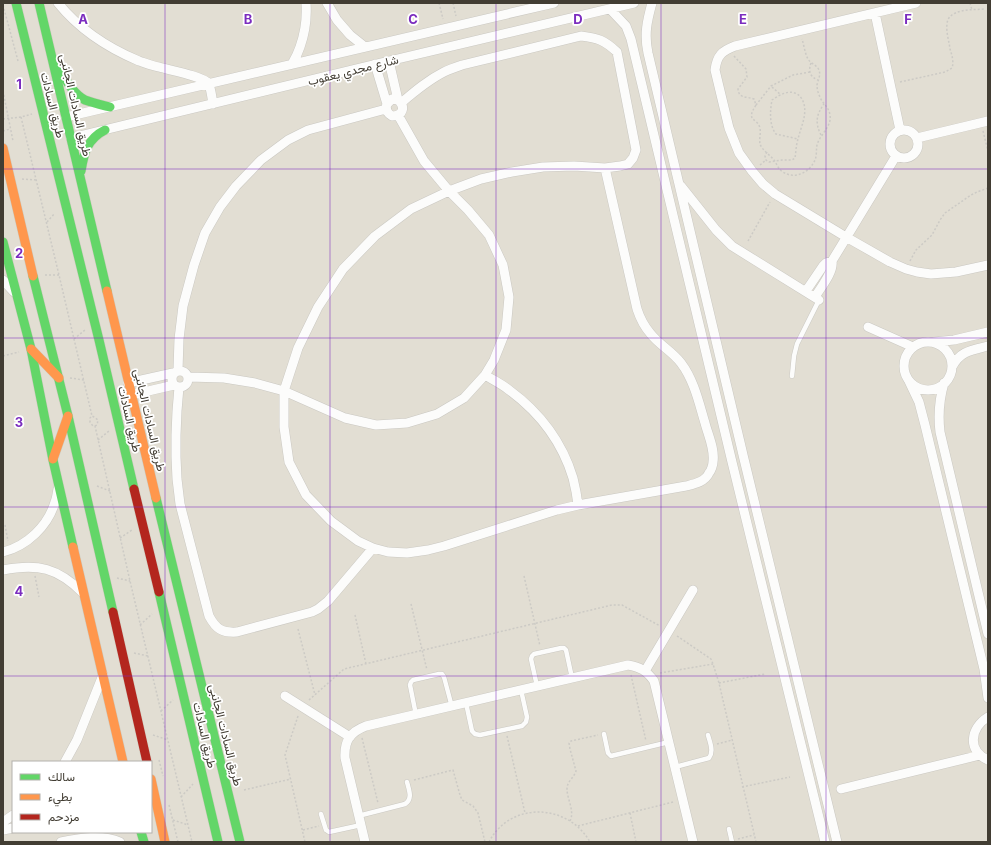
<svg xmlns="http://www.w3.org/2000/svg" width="991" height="845" viewBox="0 0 991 845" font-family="Inter,Vazirmatn,sans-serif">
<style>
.residential{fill:#e2ded3;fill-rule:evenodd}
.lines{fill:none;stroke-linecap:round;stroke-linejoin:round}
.lane-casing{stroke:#cac8c2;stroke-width:5.5}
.street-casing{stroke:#cac8c2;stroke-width:10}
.fast-casing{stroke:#cecabe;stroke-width:10}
.slow-casing{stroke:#cecabe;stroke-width:10}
.jam-casing{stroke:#cecabe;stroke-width:10}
.path{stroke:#cccac5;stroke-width:1.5;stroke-dasharray:2 2;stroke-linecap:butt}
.lane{stroke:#fcfcfb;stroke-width:4.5}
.street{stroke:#fcfcfb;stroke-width:9}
.fast{stroke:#63d668;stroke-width:9}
.slow{stroke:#ff974d;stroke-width:9}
.jam{stroke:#b3261e;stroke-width:9}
.grid{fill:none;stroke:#7b2cbf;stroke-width:1;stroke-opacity:0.55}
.labels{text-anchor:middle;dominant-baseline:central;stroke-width:3.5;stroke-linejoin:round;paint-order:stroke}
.street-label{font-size:12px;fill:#423d33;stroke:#fff}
.grid-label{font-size:13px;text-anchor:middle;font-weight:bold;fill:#7b2cbf;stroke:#fff;stroke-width:3.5;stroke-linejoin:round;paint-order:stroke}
</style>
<rect width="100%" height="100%" fill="#eeece6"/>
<path class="residential" d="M3,3h985v839h-985zM13,762h138v70h-138z"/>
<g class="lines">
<g class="lane-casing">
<path id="lane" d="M792,376l2,-20 3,-12 22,-44
M537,686l-6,-27 1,-3 2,-2 27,-6h3l2,2 6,28
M466,703l6,28 3,3 5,1 42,-9 4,-4 1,-5 -6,-27
M416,715l-6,-30 1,-3 2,-2 26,-6h3l2,3 8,30
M604,734l4,19 3,3 58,-14
M675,767l34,-9c5,-7 1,-15 -1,-23
M321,814l5,16 3,2 32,-7
M358,816l47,-12c8,-5 4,-14 2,-22
M729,829l3,13"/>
</g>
<g class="street-casing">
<path id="street" d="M58,3c21,26 50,45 81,58 6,2 13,5 20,6 10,3 43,9 49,16 3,4 4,16 5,21
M327,3l10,17 13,15 15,12
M652,3c-5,18 -8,31 -4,50l96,406 93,383
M916,3l-181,43c-13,5 -18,9 -20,24l14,58 10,25 13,18 11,13 12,10 71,43 44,25 16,7 11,3 14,2 25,-2 32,-7
M610,9l16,17 5,13 101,423 93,380
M875,13l25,117
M389,61l9,39c8,7 5,16 -6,16 -5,-3 -7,-7 -5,-12l5,-5 6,1
M292,64c3,-5 6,-11 8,-17 5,-14 7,-30 6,-44
M375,64l12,40
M401,103c14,-12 27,-23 43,-31 6,-3 12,-5 18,-7l119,-29c17,2 23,4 36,16l19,98 -3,8 -5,6 -8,2 -15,2 -31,-2 -31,1 -31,5 -31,7 -32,12 -38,18 -36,27 -32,33 -25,38 -20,41 -14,43v36l5,35 17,33 25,26 27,20 15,7 15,4 19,1 21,-3 16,-4 113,-36 21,-5 108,-19c8,-2 19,-4 23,-13 2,-2 4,-8 4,-11 2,-13 -5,-27 -8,-39 -6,-20 -11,-43 -24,-60 -9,-12 -22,-18 -31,-30 -6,-7 -10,-15 -13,-24l-32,-141
M66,117l488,-114
M890 144a14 14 0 1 1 28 0a14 14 0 1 1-28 0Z
M71,138l318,-77 245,-58
M917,138l71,-17
M681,186l35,44 16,16 87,54
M3,280l11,12
M806,291l17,-25 3,-3 6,-2
M815,297c6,-10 19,-25 17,-36l64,-105
M868,327l45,20
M934,342l20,-2 34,-8
M904 366a24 24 0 1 1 48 0a24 24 0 1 1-48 0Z
M952,367c8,-16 20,-17 36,-21
M178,370l1,-31 4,-33 11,-41 11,-32 15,-26 16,-21 25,-26 27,-20 20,-10 78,-21
M172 379a8 8 0 1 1 16 0a8 8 0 1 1-16 0Z
M485,375c8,5 17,9 24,15 30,22 53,52 64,88 2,8 4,18 5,27
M188,377l36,1 31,5 29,8 61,27 31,7 31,-2 30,-9 27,-16 21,-23 9,-15 12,-30 3,-33 -6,-32 -14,-30 -21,-25 -19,-19 -25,-30 -26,-46
M909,381l10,21 6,23 59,244 4,29
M128,383l45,-10
M944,383c-5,17 -6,32 -4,49l48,202
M179,387l-2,24 -1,24v22l1,22 3,25 29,112c7,13 13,17 28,16l75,-20 6,-3 10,-8 45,-53
M131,395l43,-10
M3,552c24,-6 45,-26 52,-50 2,-4 2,-9 3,-13
M3,570c35,-7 55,-2 80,23
M645,671l48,-81
M285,696l65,41
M988,717c-18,11 -21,34 0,43
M65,762l12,-22 26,-65
M841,789l139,-34
M3,822l10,-7
M3,830l10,-2
M61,842c19,-4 41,-8 59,0
M365,842l-20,-84c-1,-17 5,-26 21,-32l262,-61c12,2 19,6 26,16l39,161"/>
</g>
<g class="fast-casing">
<path id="fast" d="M16,3l83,337 35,149
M39,3l68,288
M57,66c8,12 15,27 28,34 8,3 17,5 25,7
M81,171c3,-18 6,-32 24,-41
M3,242l28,107 22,111 20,87
M33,276l35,140 45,196
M156,498l84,344
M159,592l59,250
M141,832l3,10"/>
</g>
<g class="slow-casing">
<path id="slow" d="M3,148l30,128
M107,291l49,207
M31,349l28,29
M53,459l15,-43
M73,547l50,215
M151,779l14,63"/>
</g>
<g class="jam-casing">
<path id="jam" d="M134,489l25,103
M113,612l34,150"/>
</g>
<path class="path" d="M439,3l4,16
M453,3l3,13
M970,3l2,7
M3,5l15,56
M734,56l12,13 1,8 -9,12c1,10 8,7 16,10l2,6c-11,17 1,12 4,23 1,5 -1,11 0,16 2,6 10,11 14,16 3,4 4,9 9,12 12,8 27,0 32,-12 2,-5 1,-10 2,-15 3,-11 15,-18 13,-30 -1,-8 -8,-12 -10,-18 -2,-4 -3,-8 -3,-12 1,-5 4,-10 2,-15 -2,-5 -8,-6 -11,-11 -3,-5 -4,-14 -6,-20
M811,63c-3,8 -1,14 7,17
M900,82l45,-10 7,-4c2,-6 0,-13 -2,-19 -1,-8 -4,-17 -3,-25 1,-16 27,-14 38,-15
M772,87l9,8
M3,91l10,50
M756,105l15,-19 22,-11 17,-3
M21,117l38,158 33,141
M3,119l18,-2 11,-3
M3,131l7,-2
M983,131l5,20
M821,135c-6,-12 -5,-20 3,-31
M767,152l-2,4 1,4 3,2 13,-2h10l3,-2c1,-6 1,-13 3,-19 3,-13 11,-27 4,-40 -2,-3 -4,-5 -7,-6 -8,-3 -17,3 -23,7 -2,11 -3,25 4,34l22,5
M760,165l6,-5
M22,179l14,1
M47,222l8,-9
M748,241l22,-39
M910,261l6,-11 16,-15 8,-15 5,-7 26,-18 6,-3 11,-4
M45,275h14
M74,339l11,-9
M3,356l16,-4
M70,378l14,2
M95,426l2,-1 1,-5 -4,-3 -2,-1 -2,2v4l3,4h2l35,155 62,261
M98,440l11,-9
M97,486l13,5
M5,525l3,16
M120,538l12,-8
M35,576l4,21
M524,576l16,70
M117,578l13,3
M411,604l16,66
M355,615l11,49
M140,625l12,-11
M298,629l17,66
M677,636l34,23 2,5 6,19 37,159
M134,653l14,3
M660,673l53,-9
M631,675l15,66
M719,683l46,-9
M309,700l35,-31 268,-64h10l38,21
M161,711l12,-11
M298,716l-13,39 20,87
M153,735l15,5
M507,736l18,77
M362,738l16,65
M717,744l15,-4
M159,760l4,16
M414,780l39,-10 7,25 2,5 11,6 5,7 7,29
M742,787l48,-10
M244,790l47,-11
M181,797l12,-13
M169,805l9,37
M630,813l6,29
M173,820l15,5
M570,821c5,-10 -3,-22 -3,-32 0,-8 7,-11 9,-18l-6,-22 -1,-6 2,-2 27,-6
M578,826l95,-24
M303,830l16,-4
M738,839l16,-4
M489,842c21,-41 79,-39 101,0"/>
<use href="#lane" class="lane"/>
<use href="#street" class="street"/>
<use href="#fast" class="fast"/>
<use href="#slow" class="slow"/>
<use href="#jam" class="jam"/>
</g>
<path class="grid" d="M165,3v839M330,3v839M496,3v839M661,3v839M826,3v839M3,169h985M3,338h985M3,507h985M3,676h985"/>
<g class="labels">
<g class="street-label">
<text transform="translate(353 70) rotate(-14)">شارع مجدي يعقوب</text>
<text transform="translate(53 105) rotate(76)">طريق السادات</text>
<text transform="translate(76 105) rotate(77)">طريق السادات الجانبى</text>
<text transform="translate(130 419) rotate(77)">طريق السادات</text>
<text transform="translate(150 420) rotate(77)">طريق السادات الجانبى</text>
<text transform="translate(205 735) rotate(77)">طريق السادات</text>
<text transform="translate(226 735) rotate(76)">طريق السادات الجانبى</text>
</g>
</g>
<g class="grid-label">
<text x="83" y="24">A</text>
<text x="248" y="24">B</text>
<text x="413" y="24">C</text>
<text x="578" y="24">D</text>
<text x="743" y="24">E</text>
<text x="908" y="24">F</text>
<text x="19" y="89">1</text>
<text x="19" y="258">2</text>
<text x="19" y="427">3</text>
<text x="19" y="596">4</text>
</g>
<rect width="991" height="845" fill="none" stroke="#423d33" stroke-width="8"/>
<rect x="12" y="761" width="140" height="72" fill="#ffffff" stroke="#b3b1ad"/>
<rect x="20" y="774" width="20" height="6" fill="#63d668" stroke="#b3b1ad"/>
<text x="48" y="781" font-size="12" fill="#423d33">سالك</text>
<rect x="20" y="794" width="20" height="6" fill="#ff974d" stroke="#b3b1ad"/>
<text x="48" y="801" font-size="12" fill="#423d33">بطيء</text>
<rect x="20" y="814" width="20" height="6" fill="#b3261e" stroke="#b3b1ad"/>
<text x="48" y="821" font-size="12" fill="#423d33">مزدحم</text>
</svg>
